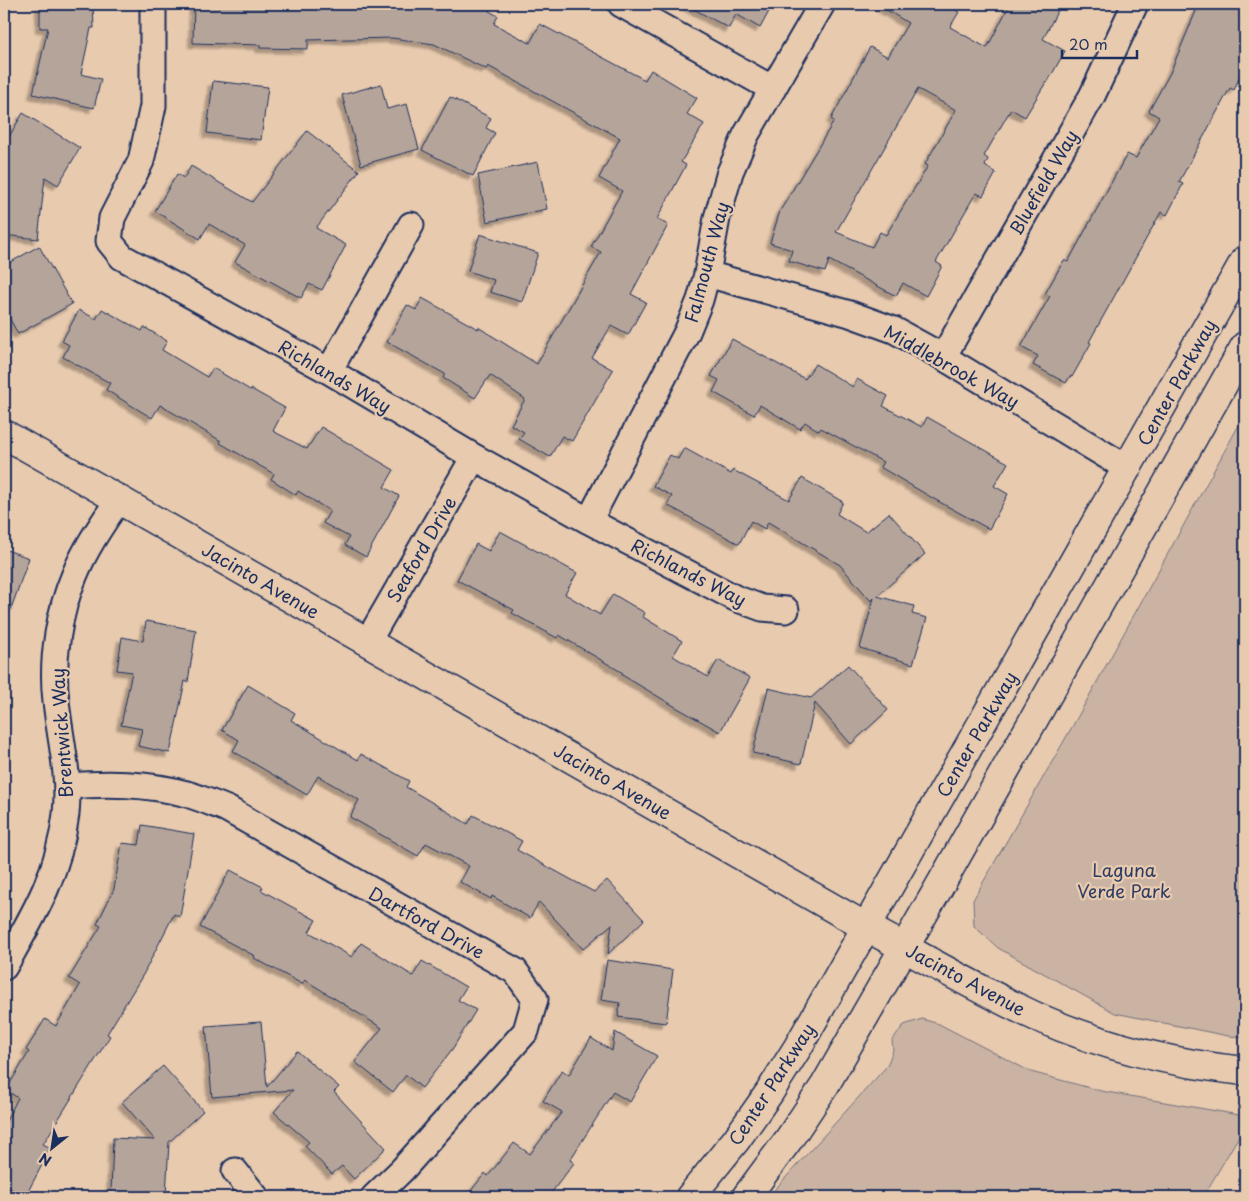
<svg xmlns="http://www.w3.org/2000/svg" width="1249" height="1201" viewBox="0 0 1249 1201" font-family="'Playpen Sans',sans-serif">
<style>
.green{fill:#cab3a2;stroke:#727180}
.building{fill:#b5a49a;stroke:#1b2f5e;fill-rule:evenodd;filter:url(#shadow)}
.lines{fill:none;stroke-linecap:round;stroke-linejoin:round}
.street-casing{stroke:#1b2f5e;stroke-width:29}
.secondary-casing{stroke:#1b2f5e;stroke-width:31}
.street{stroke:#e8caae;stroke-width:25}
.secondary{stroke:#e8caae;stroke-width:28}
.labels{text-anchor:middle;dominant-baseline:central;stroke-width:4.5;stroke-linejoin:round;paint-order:stroke}
.street-label{font-size:18px;fill:#1b2f5e;stroke:#e8caae}
.park-label{font-size:18px;fill:#2c3c65;stroke:#e8caae}
</style>
<defs>
<filter id="shadow"><feDropShadow dx="-4.5" dy="4.5" stdDeviation="1" flood-color="#0004"/></filter>
</defs>
<rect width="100%" height="100%" fill="#e8caae"/>
<filter id="ink" filterUnits="userSpaceOnUse"><feTurbulence type="fractalNoise" baseFrequency=".02" numOctaves="2"/><feDisplacementMap in="SourceGraphic" scale="10" xChannelSelector="R" yChannelSelector="G"/><feConvolveMatrix kernelMatrix="1 2 1 2 8 2 1 2 1" color-interpolation-filters="sRGB"/></filter>
<g filter="url(#ink)">
<path class="green" d="M1245,414v623l-17,-1 -113,-23 -117,-65 -24,-22 -1,-26 103,-180z
M922,1019l17,5 92,48 70,19 144,25v16l-3,-1 -39,66h-435l119,-131 6,-16 -1,-10 12,-15z"/>
<path class="building" d="M40,4h53l1,24h-3l-10,46 20,5 -7,29 -61,-14 15,-66h-8z
M194,4h298l-3,7 9,5 -4,8 36,19 10,-19 105,56 6,-10 46,28 -10,16 17,10 -23,38 5,3 -29,54 11,6 -37,69 15,8 -18,33 -17,-9 -19,32 21,12 -41,71 -10,-5 -12,21 -31,-18 5,-7 -13,-7 14,-26 -35,-24 -15,23 -32,-20 2,-4 -58,-32 20,-37 9,5 6,-12 56,31v-2l59,37 64,-112 -10,-5 31,-56 -23,-13 21,-40 -132,-72 -2,3 -52,-25 -42,-6 -84,2v9l-48,-1v-3l-67,-2z
M684,4h89l-13,24 -24,-14 -7,14z
M877,4h67l15,8 -9,15 37,21 23,-44h51l-18,35 22,12 -18,32 -1,-1 -21,35 -14,-8 -27,47 4,3 -3,7 11,7 -13,23 -7,-3 -40,69 6,4 -16,30 -23,-13 -7,13 -67,-36 -4,12 -36,-11 3,-11 -22,-7 10,-32 54,-90 -3,-2 39,-72 18,10 20,-34zM918,89l38,21 -31,54 3,2 -42,69 -6,-3 -8,15 -36,-15z
M1199,4h46v60l-11,26 -4,-2 -51,94 4,2 -16,31 -6,-3 -72,130 2,1 -19,34 -2,-1 -4,7 -33,-18 5,-9 -17,-9 29,-51 -5,-2 19,-34 4,2 59,-108 9,4 23,-41 -10,-6 21,-38z
M213,81l55,6 -7,53 -54,-7z
M381,84l6,25 20,-5 12,45 -58,16 -19,-70z
M450,97l41,21 -5,10 9,5 -22,43 -51,-26z
M23,113l57,35 -22,37 -13,-8 -7,62 -34,-4v-90z
M307,131l52,40 -43,57 30,17 -24,45 -13,-6 -8,14 -66,-36 10,-17 -36,-21 -9,15 -45,-28 22,-37 7,4 7,-12 61,36z
M538,162l9,47 -60,13 -9,-47z
M480,234l58,19 -16,49 -32,-10 4,-12 -26,-9z
M39,246l33,58 -54,30 -14,-26v-42z
M102,309l40,22 2,-4 23,14 -5,9 45,27 6,-9 37,22 1,-1 34,19 -12,23 34,18 14,-22 73,43 -10,17 15,9 -33,61 -21,-12 4,-8 -26,-14 7,-12 -32,-20 -2,4 -25,-16 3,-5 -54,-31 1,-2 -61,-36 -8,13 -46,-28 4,-7 -47,-26 6,-12 -7,-4 17,-31 17,9z
M732,339l73,40 10,-15 38,23 4,-8 31,17 -5,10 39,21 5,-10 81,46 -14,23 14,8 -19,35 -55,-30 -54,-32 3,-5 -62,-34 -2,3 -14,-9 -5,7 -40,-24 -6,10 -41,-23 6,-12 -8,-4z
M684,448l47,26 2,-4 56,30 13,-22 41,24 -6,12 29,18 23,-19 36,41 -48,42 37,10 -2,8 15,4 -14,46 -53,-16 14,-50 -3,3 -31,-36 -72,-43 -3,7 -14,-8 -12,23 -72,-39 5,-9 -19,-10 17,-31 8,4z
M500,531l77,42 -12,21 35,21 13,-21 32,19 -2,4 39,24 -9,15 35,21 10,-17 32,18 -30,54 -46,-26 -52,-31 1,-2 -64,-38 -2,3 -45,-25 2,-3 -57,-30 19,-36 13,7z
M4,549l25,9 -22,62 -3,-1z
M146,621l50,9 -8,52 -3,-1 -15,72 -32,-7 4,-17 -21,-4 11,-53 -15,-2 5,-33 21,4z
M848,665l40,45 -37,34 -36,-41 -14,61 -48,-11 15,-65 43,10z
M248,685l47,28 -4,7 67,40 3,-6 48,27 -3,6 62,37 5,-9 49,26 -5,9 77,42 13,-12 37,40 -36,34 4,-30 -29,25 -44,-47 -9,16 -38,-22 -1,3 -31,-17 9,-16 -43,-23 -8,13 -68,-39 9,-17 -41,-24 -11,19 -74,-44 6,-11 -17,-10z
M142,825l52,9 -14,83 -6,-3 -30,59 -37,61 3,2 -67,108 8,4 -26,49 -21,-12v-60l14,-27 -12,-8 23,-38 -3,-2 19,-31 11,7 24,-41 -11,-7 32,-52 -4,-2 17,-35 8,-46 17,2z
M230,870l33,17 -2,3 55,30 -7,12 43,25 9,-14 52,33 9,-15 44,26 -8,13 18,10 -23,38 -31,40 -16,-13 -13,17 -38,-30 27,-34 -77,-48 -3,4 -48,-26 1,-2 -55,-29z
M607,960l66,10 -7,53 -48,-6 2,-14 -19,-3z
M261,1022l6,65 30,-36 42,36 -5,5 52,56 -32,31 -12,-13 -10,8 -27,-28 4,-4 -35,-30 19,-22 -81,7 -6,-71z
M615,1032l42,24 -27,46 -17,-10 -43,68 4,3 -26,34h-82l19,-24 3,3 26,-33 16,11 32,-42 -19,-11 19,-31 7,5 22,-37 21,13z
M163,1066l40,45 -34,31 -3,54 -55,-2 2,-56 42,2 -33,-38z"/>
<g class="lines">
<g class="street-casing">
<path id="street" d="M153,4v102l-12,55 -29,57 -3,23 13,16 207,114 145,86 115,64 146,77 27,10 24,2
M621,4l152,85
M707,274l143,40 44,16 49,27 184,111
M943,357l149,-261 43,-92
M329,371l82,-146
M589,521l98,-189 13,-32 7,-26 10,-56 13,-46 16,-37 76,-131
M368,641l106,-184
M67,786c41,-3 79,-3 120,8 13,4 27,10 40,15l288,162 20,28 -9,32 -124,139 -28,27
M4,967c29,-51 55,-93 62,-153 4,-41 -6,-74 -10,-113 -5,-41 3,-90 19,-127 11,-27 28,-51 44,-75
M235,1171l21,26"/>
</g>
<g class="secondary-casing">
<path id="secondary" d="M4,434l862,493c57,30 112,63 171,90 66,29 137,47 208,54
M690,1197l46,-57 33,-47 29,-46 447,-787
M746,1197l43,-58 36,-54 113,-196 307,-543"/>
</g>
<use href="#street" class="street"/>
<use href="#secondary" class="secondary"/>
</g>
</g>
<g class="labels">
<g class="street-label">
<text transform="translate(1043 182) rotate(-60)">Bluefield Way</text>
<text transform="translate(706 262) rotate(-75)">Falmouth Way</text>
<text transform="translate(952 366) rotate(29)">Middlebrook Way</text>
<text transform="translate(335 376) rotate(30)">Richlands Way</text>
<text transform="translate(1176 382) rotate(-61)">Center Parkway</text>
<text transform="translate(421 549) rotate(-60)">Seaford Drive</text>
<text transform="translate(689 572) rotate(27)">Richlands Way</text>
<text transform="translate(261 580) rotate(30)">Jacinto Avenue</text>
<text transform="translate(61 733) rotate(-94)">Brentwick Way</text>
<text transform="translate(976 734) rotate(-60)">Center Parkway</text>
<text transform="translate(613 781) rotate(30)">Jacinto Avenue</text>
<text transform="translate(427 922) rotate(29)">Dartford Drive</text>
<text transform="translate(966 979) rotate(28)">Jacinto Avenue</text>
<text transform="translate(771 1084) rotate(-57)">Center Parkway</text>
</g>
<g class="park-label">
<text x="1124" y="869">Laguna<tspan x="1124" dy="21">Verde Park</tspan></text>
</g>
</g>
<rect width="1249" height="1201" fill="none" stroke="#e8caae" stroke-width="20"/>
<rect x="10" y="10" width="1229" height="1181" fill="none" stroke="#1b2f5e" stroke-width="2" filter="url(#ink)"/>
<g transform="translate(52 1148) rotate(210)" stroke="#e8caae" stroke-width="4" paint-order="stroke">
<path d="M0-4L9 19L0 12L-9 19Z" fill="#1b2f5e"/>
<text y="-8" font-size="14" font-weight="bold" text-anchor="middle" fill="#1b2f5e">N</text>
</g>
<path d="M1062 50v8h75v-8" fill="none" stroke="#1b2f5e" stroke-width="2.5"/>
<text x="1069" y="50" font-size="15" fill="#1b2f5e" stroke="#e8caae" stroke-width="4" paint-order="stroke">20 m</text>
</svg>
